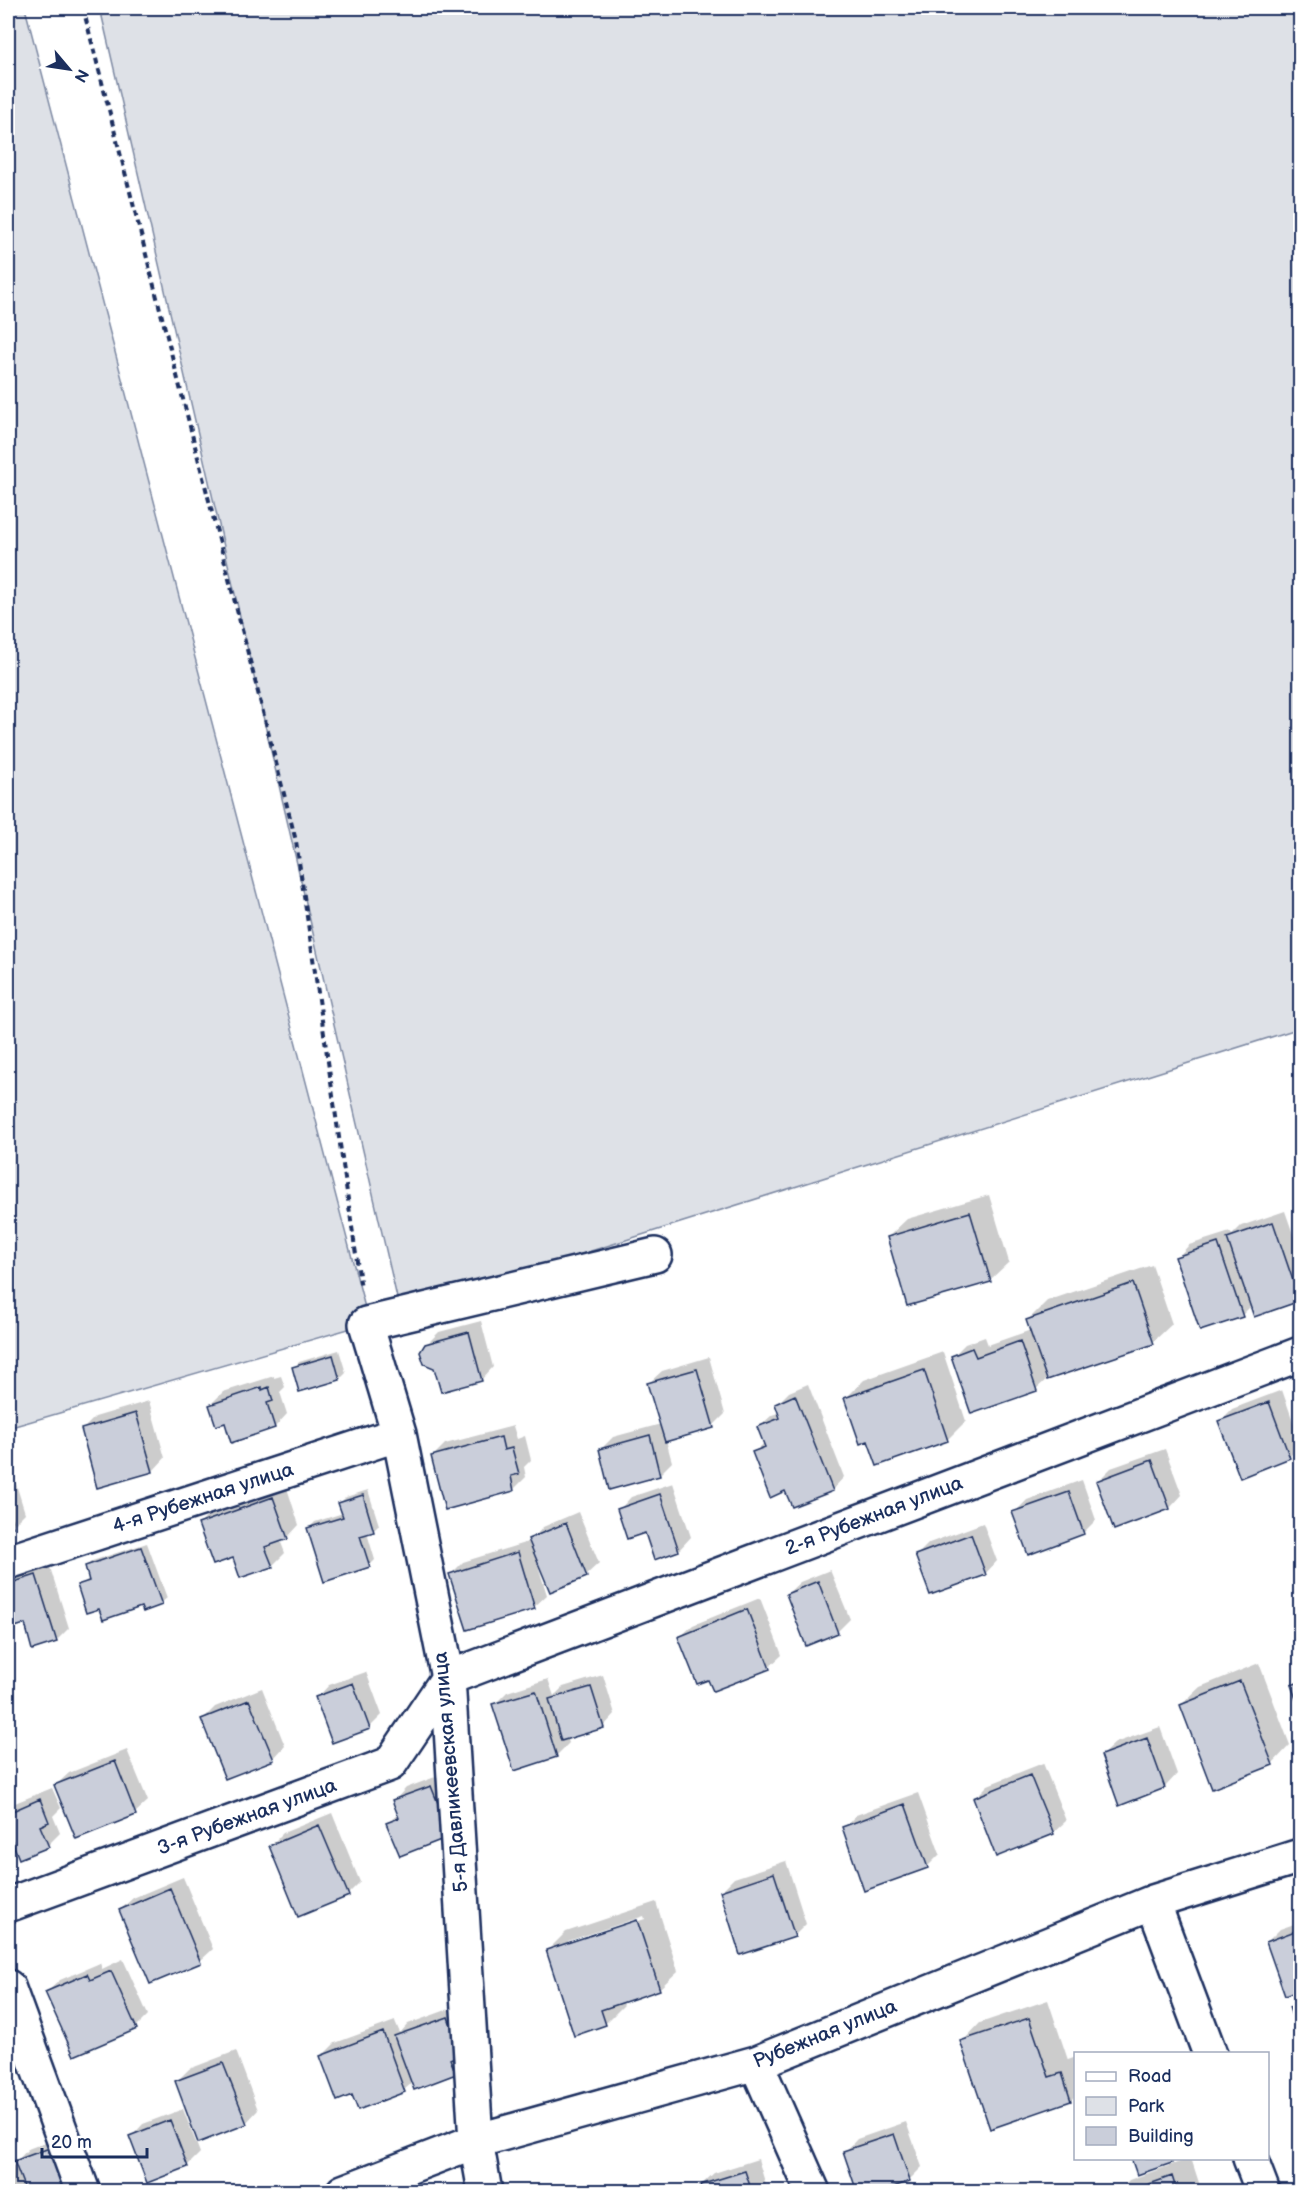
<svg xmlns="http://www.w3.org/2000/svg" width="1308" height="2199" viewBox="0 0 1308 2199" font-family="'Balsamiq Sans',sans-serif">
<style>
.green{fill:#dee1e7;stroke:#7c88a2;stroke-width:1.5}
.shadow{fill:#0003;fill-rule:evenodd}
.building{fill:#caceda;stroke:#1b2f5e;stroke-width:1.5}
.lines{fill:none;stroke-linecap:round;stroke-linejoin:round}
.minor-casing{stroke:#1b2f5e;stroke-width:38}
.path{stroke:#1b2f5e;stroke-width:4;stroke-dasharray:6 4.5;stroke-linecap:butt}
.minor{stroke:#fff;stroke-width:33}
.labels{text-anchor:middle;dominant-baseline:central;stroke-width:4.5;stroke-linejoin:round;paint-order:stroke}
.street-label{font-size:20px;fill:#1b2f5e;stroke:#fff}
</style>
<rect width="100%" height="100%" fill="#fff"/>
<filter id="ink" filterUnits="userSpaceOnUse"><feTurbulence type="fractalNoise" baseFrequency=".0167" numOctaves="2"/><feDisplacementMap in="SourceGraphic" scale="12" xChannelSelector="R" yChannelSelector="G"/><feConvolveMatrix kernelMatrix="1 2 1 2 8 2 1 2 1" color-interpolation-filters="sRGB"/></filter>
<g filter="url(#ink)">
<path class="green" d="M8,8h17l344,1315 -361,105z
M100,8h1200v1020l-900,283z"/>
<path class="shadow" d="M989,1195l20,67 -19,18 -102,-43 19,-18z
M1285,1211l15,43 -1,46 -48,6 -9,9 -65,-57 12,-13 41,-13 2,3 9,-9z
M1152,1265l20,59 -19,18 -106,37 -11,10 -64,23 -20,-55 13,-13 20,-7 3,8 43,-15 -3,-10 19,-19z
M481,1321l12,46 -12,13 -46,-13 -9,-22 13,-13z
M339,1350l7,23 -6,6 -46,-11 5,-6z
M943,1352l23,69 -18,18 -71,25 -8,-25 -23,-41 18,-18z
M709,1357l16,57 -12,12 -47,14 6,22 -12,12 -50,14 -10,-38 13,-13 48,-13 -12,-41 13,-12z
M274,1376v2l7,-2 4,11 -5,5 7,22 -12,13 -49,-6 -16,-16 13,-13z
M808,1384l36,93 -12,13 -46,-1 -32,-36 11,-11 -6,-15 13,-12 8,-3 -3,-8 12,-12z
M1282,1390l18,51v5l-11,11 -69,-36 12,-12z
M149,1401l16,57 -12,13 -55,15 -15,-57 12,-12z
M513,1426l4,13 8,-3 6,24 -7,7 2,10 -13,13 -81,-33 13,-13z
M1165,1449l17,46 -12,13 -72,-27 13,-13z
M8,1458l17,55 -12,12 -5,2z
M1082,1480l14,40 -12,12 -55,21 -15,-40 13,-13z
M673,1483l18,54 -12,13 -33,-19 -27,-21 12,-13z
M286,1485l13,40 -12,13 -7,2 5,13 -13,13 -38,-10 -34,-32 12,-13z
M368,1490l11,35 -6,6 -6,2 8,27 -6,6 -60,-38 6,-6 28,-9 -3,-10 6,-6z
M578,1512l21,51 -13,12 -50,-16 11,36 -13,12 -83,-33 12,-12 68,-21 12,-14z
M983,1523l14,38 -12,13 -68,-19 12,-12z
M147,1543l20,55 -6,5 -61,4 -21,-21 11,-8 -4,-11 6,-6z
M49,1564l20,64 -12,12 -24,8 -7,-26 -18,6v-51z
M830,1570l20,49 -13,13 -50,-38 13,-12z
M760,1598l22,57 -13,12 -60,11 -29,-41 13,-12z
M1259,1663l31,82 -18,19 -91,-59 19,-18z
M366,1672l16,43 -13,13 -52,-30 12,-13z
M603,1675l12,39 -12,13 -36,10 2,6 -13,13 -62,-51 13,-13 41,-13 6,17 9,-9z
M1300,1678v28l-7,-20z
M262,1688l23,58 -12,13 -70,-40 12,-12z
M1160,1727l17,47 -12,13 -45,17 -18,-49 13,-12z
M127,1750l21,51 -13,12 -58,24 -21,-52 13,-12z
M1043,1763l23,58 -13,12 -78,-35 13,-13z
M443,1774l19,49h-74l11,-10 -5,-12 12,-13z
M52,1788l9,20 -8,8 7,17 -12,12 -28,12 -12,-30v-16l7,-8z
M918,1793l22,61 -12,12 -63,23 -21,-61 12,-13z
M332,1813l28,69 -12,12 -78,-48 13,-13z
M786,1861l20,63 -12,12 -73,-45 13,-13z
M183,1877l30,72 -13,12 -80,-51 13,-12z
M656,1902l22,69 -19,18 -36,12 1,4 -19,19 -57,-74 18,-18zM644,1916l1,3 -77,25v-3z
M1300,1922v67l-14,5 -19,-52 13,-13z
M123,1959l25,56 -12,12 -89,-35 13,-12 40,-17 2,6z
M1300,1998v37l-9,-27z
M1048,2000l20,60 8,-3v38l-5,5 -109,-58 18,-19z
M460,2005l-5,68 -42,9 -9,8 -51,3 -31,-37 13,-13 60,-22 5,12 8,-9z
M236,2051l22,59 -12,13 -70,-41 13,-13z
M183,2109l17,44 -13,13 -56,-29 12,-13z
M906,2122l16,45 -13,13 -64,-28 12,-13z
M67,2134l14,58h-73v-24l9,-4 -1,-2 12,-13z
M1191,2158l11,34h-85l12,-12z
M758,2159l10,33h-65l-2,-7 13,-12z"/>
<path class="building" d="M970,1212l21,70 -84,24 -20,-69z
M1273,1222l27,79 -46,16 -27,-79z
M1218,1243l25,74 -43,14 -25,-74z
M1133,1283l21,61 -107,36 -21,-60z
M469,1332l13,49 -41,11 -7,-24 -10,-4 -4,-12 5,-8z
M1020,1341l17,50 -66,23 -20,-58 21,-8 4,9z
M333,1355l7,25 -41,12 -7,-25z
M697,1369l17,59 -49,14 -18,-59z
M924,1370l24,71 -71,25 -9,-25 -8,3 -16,-46z
M262,1387v3l7,-3 4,14 -6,2 8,25 -44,15 -6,-20 -9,3 -7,-21z
M795,1395l38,96 -41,16 -7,-16 -15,7 -18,-46 13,-5 -8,-20 23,-9 -5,-14z
M1269,1402l21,56 -50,20 -22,-57z
M136,1413l17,59 -56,16 -16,-59z
M650,1435l10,41 -51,14 -10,-41z
M501,1437l3,13 8,-2 7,26 -8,2 3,15 -69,19 -14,-54z
M1152,1460l18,49 -56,21 -18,-49z
M1069,1492l15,42 -56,21 -16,-43z
M660,1494l19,57 -25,9 -9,-27 -18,6 -10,-30z
M363,1495l11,37 -14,4 10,31 -46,15 -17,-54 36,-11 -5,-14z
M273,1497l15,42 -23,8 8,20 -33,11 -7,-20 -20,7 -15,-41z
M8,1509l5,18 -5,2z
M566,1523l21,54 -37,15 -22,-53z
M971,1534l15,41 -56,20 -15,-40z
M141,1547l21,58 -19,7 -2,-5 -38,13 -4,-11 -13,4 -9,-28 12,-4 -4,-15z
M518,1552l17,57 -68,21 -18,-56z
M36,1575l21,67 -25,8 -7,-26 -17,5v-45z
M818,1581l20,52 -32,13 -20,-52z
M747,1609l23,60 -57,22 -5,-11 -11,4 -19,-47z
M1240,1681l33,84 -61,24 -32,-84z
M1300,1682v28l-9,-25z
M353,1683l17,46 -38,14 -17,-46z
M591,1687l13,41 -43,13 -12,-42z
M536,1691l21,66 -43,14 -22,-67z
M249,1700l25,60 -49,19 -24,-60z
M1147,1738l18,50 -46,18 -18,-51z
M115,1761l21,54 -60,24 -22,-54z
M1030,1775l24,59 -58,23 -23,-59z
M431,1786l20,50 -51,20 -14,-33 13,-5 -7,-18z
M40,1799l9,23 -9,4 9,21 -30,12 -11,-28v-18z
M905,1804l23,64 -64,23 -22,-64z
M319,1825l30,71 -51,21 -29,-71z
M774,1873l21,64 -55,18 -20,-64z
M170,1888l31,75 -51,21 -31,-74z
M637,1920l23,70 -59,20 5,15 -32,11 -28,-86z
M1300,1929v61l-15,6 -19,-54z
M111,1971l26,58 -63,27 -29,-64 42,-18 3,6z
M1300,2003v37l-11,-33z
M448,2017l13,37 -11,5 6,15 -42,16 -20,-54z
M1029,2018l20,59 13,-4 9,28 -81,28 -30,-88z
M383,2032l22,60 -47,18 -6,-15 -15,6 -17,-45z
M223,2063l24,61 -49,19 -23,-62z
M170,2120l18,47 -41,16 -18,-47z
M894,2134l16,47 -30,11h-23l-14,-41z
M55,2146l17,46h-46l-12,-31z
M1131,2158h40l1,5 -35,12z
M745,2171l7,21h-50l-2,-7z
M1172,2176l5,16h-50z"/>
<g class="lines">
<g class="minor-casing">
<path id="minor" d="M8,1562l391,-128
M1153,1902l57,152
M8,1905l382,-141 58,-86 852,-324
M8,1987l75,205
M756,2063l57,129
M1250,2158l13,34
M343,2192l133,-51 280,-78 397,-161 147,-46
M485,2192l-9,-51 -28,-463 -49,-244 -33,-110 289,-69"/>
</g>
<path class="path" d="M83,8l213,833 65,448"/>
<use href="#minor" class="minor"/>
</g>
</g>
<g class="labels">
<g class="street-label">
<text transform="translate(203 1498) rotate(-18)">4-я Рубежная улица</text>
<text transform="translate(874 1516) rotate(-21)">2-я Рубежная улица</text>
<text transform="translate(451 1772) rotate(-95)">5-я Давликеевская улица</text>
<text transform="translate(247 1817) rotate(-20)">3-я Рубежная улица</text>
<text transform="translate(825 2034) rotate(-22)">Рубежная улица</text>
</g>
</g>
<rect width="1308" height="2199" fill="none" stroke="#fff" stroke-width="30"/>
<rect x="15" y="15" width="1278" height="2169" fill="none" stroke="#1b2f5e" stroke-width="2" filter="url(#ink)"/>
<rect x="1074" y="2052" width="195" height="108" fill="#ffffff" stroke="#a4acbf" stroke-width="1.5"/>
<rect x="1086" y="2072" width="30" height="9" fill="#ffffff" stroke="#a4acbf" stroke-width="1.5"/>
<text x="1128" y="2082" font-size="18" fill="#1b2f5e">Road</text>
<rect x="1086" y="2097" width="30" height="18" fill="#dee1e7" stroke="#a4acbf" stroke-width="1.5"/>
<text x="1128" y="2112" font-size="18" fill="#1b2f5e">Park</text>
<rect x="1086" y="2127" width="30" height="18" fill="#caceda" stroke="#a4acbf" stroke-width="1.5"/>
<text x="1128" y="2142" font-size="18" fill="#1b2f5e">Building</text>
<g transform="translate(69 69) rotate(119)" stroke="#ffffff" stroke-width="4.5" paint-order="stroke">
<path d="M0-4.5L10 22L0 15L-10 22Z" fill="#1b2f5e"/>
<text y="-9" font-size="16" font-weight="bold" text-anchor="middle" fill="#1b2f5e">N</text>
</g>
<path d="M42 2148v9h105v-9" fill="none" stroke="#1b2f5e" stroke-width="3"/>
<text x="51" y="2148" font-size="18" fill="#1b2f5e" stroke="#ffffff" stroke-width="4.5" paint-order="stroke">20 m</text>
</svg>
